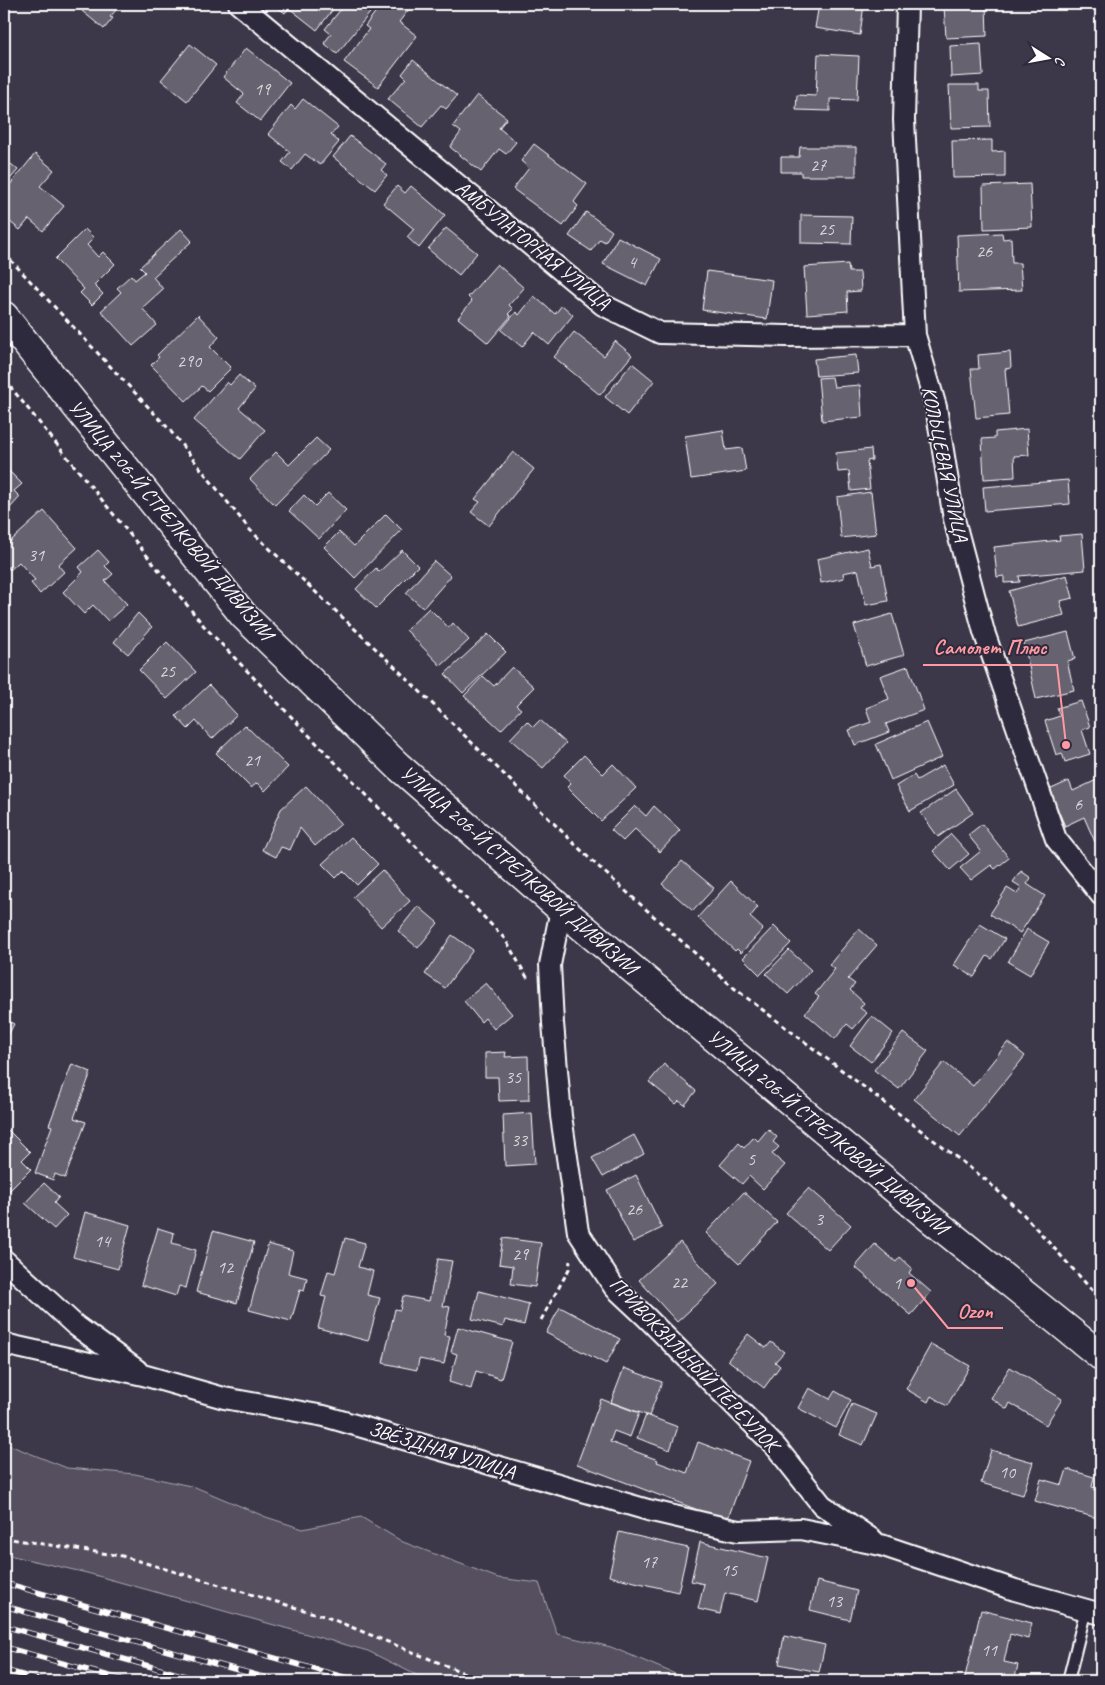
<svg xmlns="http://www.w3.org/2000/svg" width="1105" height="1685" viewBox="0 0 1105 1685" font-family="Caveat,sans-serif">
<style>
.green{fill:#555060;stroke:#aaa8b0}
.building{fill:#666270;stroke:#fff}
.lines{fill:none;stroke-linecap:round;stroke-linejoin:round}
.lane-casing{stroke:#fff;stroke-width:14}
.street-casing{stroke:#fff;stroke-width:24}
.secondary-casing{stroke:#fff;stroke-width:31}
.path{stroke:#fff;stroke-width:3;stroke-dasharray:5 4;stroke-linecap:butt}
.lane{stroke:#2f2a3d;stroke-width:10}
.street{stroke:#2f2a3d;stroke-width:20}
.secondary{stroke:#2f2a3d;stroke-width:28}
.rail-casing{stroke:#fff;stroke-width:5.5}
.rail{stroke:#2f2a3d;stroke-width:4;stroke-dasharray:11;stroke-linecap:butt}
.labels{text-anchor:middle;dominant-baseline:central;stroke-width:4;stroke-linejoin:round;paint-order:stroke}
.number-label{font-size:18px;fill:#d9d8db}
.street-label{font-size:20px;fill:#fff;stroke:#2f2a3d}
.leader{fill:none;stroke:#ff9aa2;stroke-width:2}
.callout-dot{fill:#ff9aa2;stroke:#2f2a3d;stroke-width:2}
.callout-label{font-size:21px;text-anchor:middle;font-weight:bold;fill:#ff9aa2;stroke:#2f2a3d;stroke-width:4;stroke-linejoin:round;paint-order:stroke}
</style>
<rect width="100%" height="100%" fill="#3c3749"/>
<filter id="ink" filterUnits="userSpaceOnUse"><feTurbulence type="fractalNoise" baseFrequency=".02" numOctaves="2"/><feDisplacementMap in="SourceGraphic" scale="10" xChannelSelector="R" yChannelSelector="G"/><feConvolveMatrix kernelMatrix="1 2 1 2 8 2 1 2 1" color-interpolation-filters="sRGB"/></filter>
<g filter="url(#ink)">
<path class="green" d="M4,1443l63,25 68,6 60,13 71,30 37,12 58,-12 42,25 95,36 41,5 18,51 54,13 81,34h-141l-4,-3 -15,3h-94l-22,-6 -48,-24 -281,-78 -83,-19z"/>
<path class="building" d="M88,4h33l-11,13 3,1 -9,11 -22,-18z
M273,4h64l-20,26 -28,-22 -4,5z
M345,4h21l7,5 -36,45 -13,-11 7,-9 -6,-5z
M390,4h23l-14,18 18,14 -39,51 -34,-25 25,-33 -4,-3 15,-20 5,4z
M819,4h45l-4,31 -45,-7z
M986,4l1,32 -41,2 -2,-32z
M190,44l26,21 -29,36 -26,-21z
M981,44l2,31 -32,2 -1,-31z
M246,48l44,35 -30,38 -23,-18 7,-9 -21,-17z
M818,54l41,2 -2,44 -27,-1v12l-34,-1 1,-15 19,1z
M413,60l44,36 -11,13 -5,-4 -19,22 -34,-28 18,-21 -4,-4z
M949,85h30v6h10l1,36 -39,1z
M4,89l8,9 -8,6 6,7 -6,6z
M477,95l30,23 -8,10 17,14 -10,12 -7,-5 -18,23 -31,-25 11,-15 -8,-6z
M303,99l35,28 -7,8 8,7 -19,23 -15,-11 -13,16 -10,-8 8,-10 -22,-18 23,-29 4,4z
M350,136l36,28 -5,6 6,5 -12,15 -42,-33z
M992,140v12l13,-1v26l-52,1 -1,-37z
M534,144l53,40 -13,18 4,4 -15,20 -50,-37 16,-21 -8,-7z
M800,147h56v29h-55v-4h-20v-15h18z
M35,154l19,16 -14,16 24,20 -21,25 -14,-12 -9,11 -16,-13v-6l5,-7 -5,-4v-8z
M4,158l14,12 -14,16z
M1030,184l2,43 -48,2 -1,-43z
M397,186l8,7 6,-7 34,29 -26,33 -12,-11 7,-8 -31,-26z
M586,212l26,19 -7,11 -5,-3 -9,12 -22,-15z
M801,215l51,1 -1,28 -50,-1z
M446,228l31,25 -18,22 -31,-26z
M85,229l9,9 -7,7 11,12 5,-5 12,12 -21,21 9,9 -11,11 -12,-12 4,-4 -29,-30z
M181,229l11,12 -39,36 10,12 -21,19 15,17 -24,21 -32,-35 20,-19 -4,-4 14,-13 4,5 10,-8 -5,-5z
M1002,233l1,6 8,-1 1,25h8l2,27 -63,2 -2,-57z
M618,237l43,22 -14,27 -44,-22z
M497,264l27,24 -15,17 4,4 -5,5 3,2 -23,27 -30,-25 14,-17 -4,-4z
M848,264l1,8h11l1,19 -14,1 1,19 -41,3 -3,-47z
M707,271l65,9 -5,39 -65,-9z
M534,296l21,18 7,-9 11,10 -24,30 -15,-13 -12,15 -21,-17 15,-18 3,3z
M198,315l21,22 -9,10 21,21 -23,23 -6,-5 -16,15 -35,-36 8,-8 -2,-2z
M574,332l30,24 11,-15 17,14 -32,40 -46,-38z
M1010,352l1,16 -6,1 4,46 -33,3 -5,-49h8l-1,-14z
M856,355l2,18 -42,3 -2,-17z
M632,363l22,18 -27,34 -22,-18z
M239,375l16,14 -16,19 26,22 -25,29 -46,-39 33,-38 3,3z
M832,377l2,10 26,-2 2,32 -40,4 -4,-43z
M1027,429l2,26 -15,1 1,21 -31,2 -2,-40 13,-1v-6z
M723,430l3,20 16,-2 4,23 -55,8 -6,-43z
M316,438l13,12 -54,55 -25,-26 26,-27 13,13z
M871,449l1,11 -5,1 3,28 -19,2 -2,-20 -11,1 -2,-19z
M513,452l21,17 -45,57 -18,-14 9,-10 -5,-3z
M4,466l18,18 -8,7 6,6 -10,11 -6,-6z
M1068,480l2,24 -85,7 -2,-24z
M871,492l5,42 -35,4 -4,-41z
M328,493l18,17 -27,29 -30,-28 15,-16 11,11z
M44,511l33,37 -19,17 6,7 -24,22 -9,-11 4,-3 -16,-18 -9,8 -6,-7v-16z
M386,514l16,16 -47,48 -31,-31 15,-15 15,14z
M1082,534l3,36 -66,6 1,6 -16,1v-7l-7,1 -3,-30 66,-7 -1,-4z
M868,548l4,18 9,-2 7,37 -22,4 -8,-35 -15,3 1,5 -23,5 -4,-24z
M98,550l11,12 -4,4 8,8 -8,7 22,23 -19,17 -15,-16 -9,9 -21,-22 20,-20 -4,-5z
M402,550l16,16 -42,42 -20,-19 20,-21 3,4z
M434,561l17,15 -28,32 -17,-15z
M1067,575l6,23 -13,3 4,14 -46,12 -9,-36z
M429,608l20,20 4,-5 16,17 -28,26 -35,-36z
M138,613l14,14 -24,27 -14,-12z
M892,614l12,41 -38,11 -12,-41z
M1068,632l7,27 -8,2 7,29 -38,9 -12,-56z
M488,634l18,18 -43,41 -18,-19z
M167,642l29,30 -29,27 -28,-29z
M908,666l16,44 -38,14 3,8 -34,13 -6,-15 22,-8 -5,-14 23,-9 -9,-23z
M512,667l22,20 -18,18 5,4 -20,21 -37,-34 19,-20 11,10z
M209,685l28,30 -25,24 -16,-18 -8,8 -12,-13z
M1081,701l9,26 -8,3 8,24 -25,8 -3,-9 -6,2 -11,-34 15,-5 -3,-8z
M540,720l26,23 -23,25 -33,-29 17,-18 6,6z
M927,722l15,35 -51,23 -15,-36z
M245,725l43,42 -23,24 -8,-8 -6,5 -35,-35z
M584,755l19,19 10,-10 23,24 -35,33 -34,-34 4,-4 -7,-8z
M943,765l11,20 -44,26 -14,-25 18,-11 3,5z
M1101,778v61l-6,3 -11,-25 -19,9 -16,-36 20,-9 4,10z
M306,786l35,38 -26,22 -15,-18 -10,22 -9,-3 -5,10 -14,-7 19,-41z
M956,789l17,24 -35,24 -17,-24z
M635,806l11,10 8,-10 26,24 -20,22 -25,-23 -12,12 -12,-11z
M982,824l27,34 -14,11 -4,-4 -20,15 -11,-12 21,-17 -13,-16z
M951,834l18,20 -19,16 -17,-19z
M351,837l27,27 -21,21 -14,-14 -7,7 -14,-14z
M682,861l32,27 -21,23 -31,-27z
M382,870l28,31 -29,26 -28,-30z
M1021,871l10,7 -4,6 18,12 -25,37 -30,-19 17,-26 10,6 4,-7 -8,-5z
M731,881l27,26 -8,10 13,12 -22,24 -4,-4 -2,2 -37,-34z
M418,906l20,17 -20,25 -20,-17z
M980,924l25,15 -13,20 -5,-3 -13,21 -20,-12z
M774,926l17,17 -31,32 -17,-17z
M859,929l18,16 -29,34 7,5 -5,6 14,13 -4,5 7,5 -14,16 -6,-5 -12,15 -30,-26 14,-16 -4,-3 20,-25 -6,-4z
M1027,929l22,13 -19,33 -22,-13z
M452,935l21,15 -28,38 -20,-14z
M789,950l22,20 -23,24 -22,-20z
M486,983l26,31 -18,15 -9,-11 -4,4 -17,-21z
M872,1016l21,17 -22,29 -21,-16z
M4,1019l10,5 -10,19z
M903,1033l25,18 -29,38 -25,-19z
M1008,1042l17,14 -65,80 -46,-37 30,-37 29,24z
M506,1052l-1,5 23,-1 1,44 -30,1 -1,-24h-13v-24z
M72,1064l19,8 -17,46 12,4 -21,56 -10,-4 -2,6 -18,-7 17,-47 -3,-1z
M664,1064l32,27 -11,14 -6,-4 -3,3 -27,-22z
M532,1113l3,51 -30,2 -2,-51z
M768,1129l9,8 -4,5 6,5 -7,7 13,11 -22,24 -14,-13 -7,8 -22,-19 19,-22 5,5 10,-11 4,4z
M8,1130l22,22 -8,8 9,9 -22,22 -5,-5v-52z
M634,1135l10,19 -41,23 -11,-19z
M636,1175l26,53 -29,14 -26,-52z
M44,1183l15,14 -5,6 13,12 -13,14 -29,-26z
M809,1188l42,37 -23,25 -42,-37z
M744,1192l33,30 -38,42 -33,-31z
M85,1212l45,13 -12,44 -45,-12z
M158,1228l16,5 -2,10 24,7 -10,38 -7,-2 -3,10 -35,-11z
M213,1231l41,11 -17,61 -41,-11z
M345,1238l20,5 -7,24 15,4 -6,24 13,3 -12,43 -50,-13 8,-31 -5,-1 7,-25 7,2z
M503,1238l38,5 -6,44 -24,-3 2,-18 -14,-2z
M680,1242l38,42 -41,38 -38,-42z
M268,1244l25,7 -5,22 19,5 -3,13 -4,-1 -9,31 -42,-11z
M875,1244l21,18 4,-5 12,11 -3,5 22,19 -20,23 -56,-48z
M438,1259l14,2 -9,45 7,1 -6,28 6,1 -6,28 -25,-5 -2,11 -34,-7 12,-54 5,1 3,-14 26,5z
M479,1291l50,13 -5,21 -19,-5 -2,7 -31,-8z
M560,1307l60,32 -14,25 -60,-31z
M458,1327l54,15 -11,37 -25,-8 -5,18 -22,-7 8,-28 -6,-2z
M748,1334l18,14 5,-6 13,10 -9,10 5,4 -16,22 -36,-28z
M931,1344l39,22 -23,40 -16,-10 -3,6 -22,-13z
M1010,1367l52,32 -16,26 -36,-22 -3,6 -16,-11z
M624,1368l38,14 -13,34 -38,-14z
M809,1388l21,11 5,-8 16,9 -15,28 -38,-20z
M601,1399l38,14 -9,24 -16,-6 -4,11 48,18 -1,2 30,11 11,-31 51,19 -22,60 -150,-57z
M852,1404l25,10 -14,31 -24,-10z
M646,1415l32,12 -8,23 -33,-12z
M991,1450l42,12 -10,33 -42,-12z
M1067,1469l27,8 -2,10 9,3v29l-66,-18 6,-22 21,6z
M619,1532l69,16 -10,44 -69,-16z
M700,1542l68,16 -10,43 -33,-8 -5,21 -22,-5 6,-25 -13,-3z
M817,1581l40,10 -7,29 -40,-10z
M981,1610l51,13 -4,16 -18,-5 -6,28 14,3 -4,16h-50z
M784,1636l41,9 -6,27 -40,-8z"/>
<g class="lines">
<g class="lane-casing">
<path id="lane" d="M1068,1681l18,-72"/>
</g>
<g class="street-casing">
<path id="street" d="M239,4l364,301 57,28 126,3 129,-1
M907,4l-3,116 11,215 21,72 18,112 30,113 72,207 45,56
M561,909l-11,56 3,58 8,93 17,116 36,55 32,30 130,130 46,58 51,35
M4,1260l71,65 62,45
M4,1344l139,31 81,23 100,18 324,94 90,21 63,-2 80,16 134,45 86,24"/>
</g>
<g class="secondary-casing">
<path id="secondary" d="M4,316l240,300 154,150 163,143 365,306 175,141"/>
</g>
<path class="path" d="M4,253l164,175 82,102 144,136 197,194 143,128 252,192 38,35 77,85
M4,379l200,247 301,313 23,40
M541,1320l28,-51 1,-8
M4,1538l118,18 202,60 160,65"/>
<use href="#lane" class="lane"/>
<use href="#street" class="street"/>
<use href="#secondary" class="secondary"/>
<g class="rail-casing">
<path id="rail" d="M4,1583l354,98
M4,1606l274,75
M4,1626l199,55
M4,1647l123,34
M4,1670l39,11"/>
</g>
<use href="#rail" class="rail"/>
</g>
</g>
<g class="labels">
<g class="number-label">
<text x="262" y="89">19</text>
<text x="818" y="165">27</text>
<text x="826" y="229">25</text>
<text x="984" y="251">26</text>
<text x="632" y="262">4</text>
<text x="189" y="361">290</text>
<text x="36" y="555">31</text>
<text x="167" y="671">25</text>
<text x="252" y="760">21</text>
<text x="1078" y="804">6</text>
<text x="513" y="1077">35</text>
<text x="519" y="1140">33</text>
<text x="751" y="1159">5</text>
<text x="634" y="1209">26</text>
<text x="819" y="1219">3</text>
<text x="102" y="1241">14</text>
<text x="520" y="1254">29</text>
<text x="225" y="1267">12</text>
<text x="679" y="1282">22</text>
<text x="897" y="1283">1</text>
<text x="1007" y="1472">10</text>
<text x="649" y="1562">17</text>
<text x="729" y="1570">15</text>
<text x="834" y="1601">13</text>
<text x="989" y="1650">11</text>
</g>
<g class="street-label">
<text transform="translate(533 245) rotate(39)">АМБУЛАТОРНАЯ УЛИЦА</text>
<text transform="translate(945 464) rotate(78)">КОЛЬЦЕВАЯ УЛИЦА</text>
<text transform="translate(171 520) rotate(50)">УЛИЦА 206-Й СТРЕЛКОВОЙ ДИВИЗИИ</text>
<text transform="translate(519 870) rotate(41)">УЛИЦА 206-Й СТРЕЛКОВОЙ ДИВИЗИИ</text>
<text transform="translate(828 1132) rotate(40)">УЛИЦА 206-Й СТРЕЛКОВОЙ ДИВИЗИИ</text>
<text transform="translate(694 1364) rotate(46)">ПРИВОКЗАЛЬНЫЙ ПЕРЕУЛОК</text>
<text transform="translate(442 1450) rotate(17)">ЗВЁЗДНАЯ УЛИЦА</text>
</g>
</g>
<path class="leader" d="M1066 745L1057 665H923M911 1283L948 1328H1003"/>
<g class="callout-dot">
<circle cx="1066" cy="745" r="5"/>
<circle cx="911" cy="1283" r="5"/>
</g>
<g class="callout-label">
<text x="990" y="654">Самолет Плюс</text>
<text x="975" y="1318">Ozon</text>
</g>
<rect width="1105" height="1685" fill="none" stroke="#2f2a3d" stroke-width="20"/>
<rect x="10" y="10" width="1085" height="1665" fill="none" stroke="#fff" stroke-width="2" filter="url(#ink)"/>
<g transform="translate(1048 58) rotate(101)" stroke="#2f2a3d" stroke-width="4" paint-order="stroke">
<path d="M0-4L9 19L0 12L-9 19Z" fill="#ffffff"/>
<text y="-8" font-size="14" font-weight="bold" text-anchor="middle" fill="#ffffff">С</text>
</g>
</svg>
